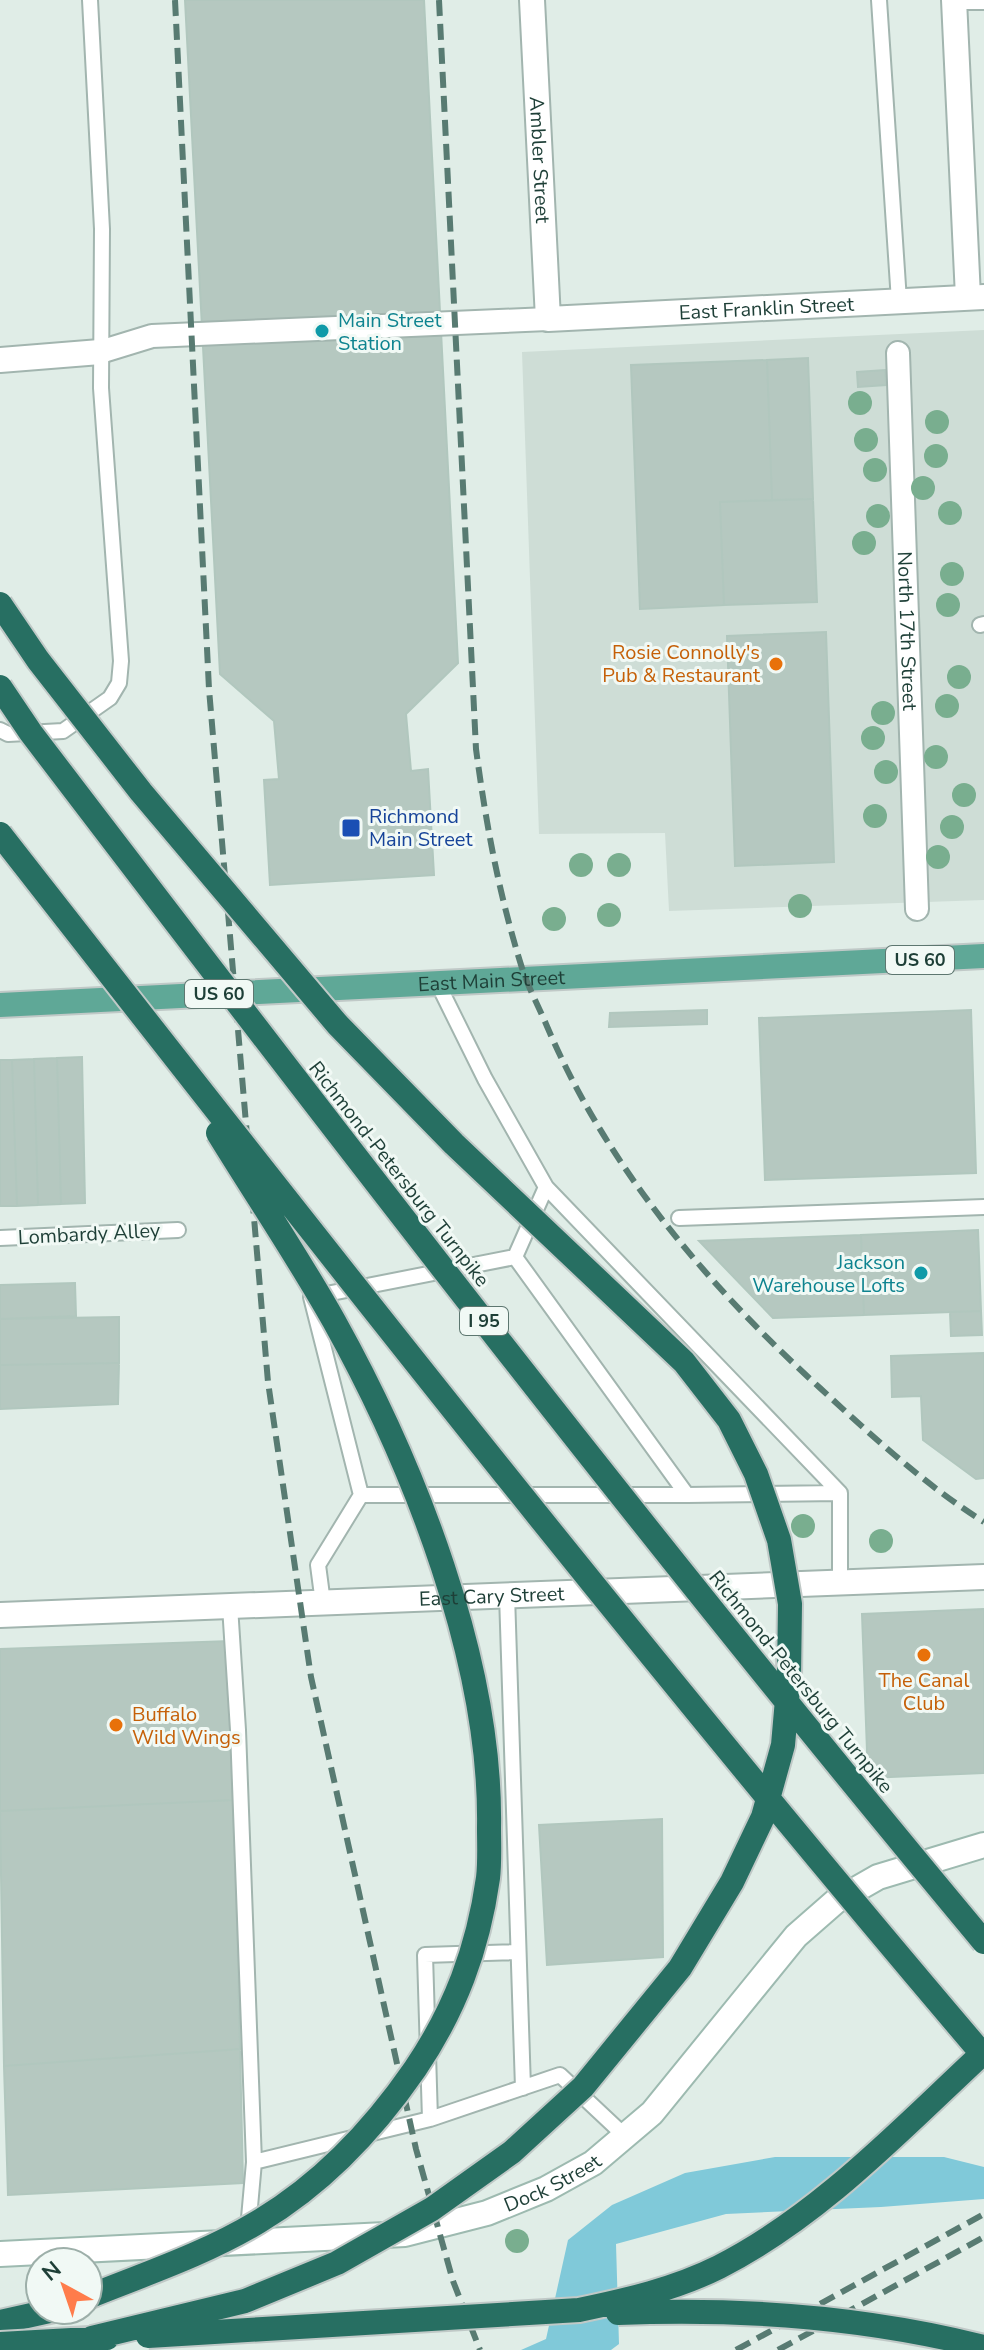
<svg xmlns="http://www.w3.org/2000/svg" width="984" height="2350" viewBox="0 0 984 2350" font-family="'Nunito Sans',sans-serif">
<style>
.built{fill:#ceddd6}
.water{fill:#80c9d9}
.building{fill:#b5c8c0;stroke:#b1c7be;stroke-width:2}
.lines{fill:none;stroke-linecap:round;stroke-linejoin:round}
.service-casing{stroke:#a2b5af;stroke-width:18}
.pedestrian-casing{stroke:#a2b5af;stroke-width:26}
.minor-casing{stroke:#a2b5af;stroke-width:28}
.secondary-casing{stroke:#9dbab0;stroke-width:28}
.primary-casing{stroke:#c0c9c7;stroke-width:28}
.motorway-casing{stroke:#c0c9c7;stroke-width:28}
.service{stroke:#fff;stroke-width:14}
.pedestrian{stroke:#fff;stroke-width:22}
.minor{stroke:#fff;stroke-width:24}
.secondary{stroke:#fff;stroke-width:24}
.primary{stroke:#5fa897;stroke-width:24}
.motorway{stroke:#276f62;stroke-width:24}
.rail{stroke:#587b72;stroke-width:6;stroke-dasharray:16 8;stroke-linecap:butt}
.motorway-bridge-casing{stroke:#c0c9c7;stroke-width:28;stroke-linecap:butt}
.motorway-bridge{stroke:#276f62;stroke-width:24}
.tree{fill:#79ae8f}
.culture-dot{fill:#0f9aa8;stroke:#f1f9f5;stroke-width:3}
.food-dot{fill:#e8710a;stroke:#f1f9f5;stroke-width:3}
.transit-dot{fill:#1a4fb4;stroke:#f1f9f5;stroke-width:3}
.labels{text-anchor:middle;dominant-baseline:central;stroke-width:6;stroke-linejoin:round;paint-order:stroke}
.shield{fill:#f1f9f5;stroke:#5d7770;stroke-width:2}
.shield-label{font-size:18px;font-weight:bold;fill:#1e3f37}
.street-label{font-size:20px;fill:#1e3f37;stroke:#f1f9f5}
.culture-label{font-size:20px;fill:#0d838f;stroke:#f1f9f5;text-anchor:start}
.food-label{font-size:20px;fill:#c56008;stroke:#f1f9f5;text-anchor:end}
.transit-label{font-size:20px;fill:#164399;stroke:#f1f9f5;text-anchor:start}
</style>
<rect width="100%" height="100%" fill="#e0ede7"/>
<path class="built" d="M984,330v570l-315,11 -4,-78 -126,1 -17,-482z"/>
<path class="water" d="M775,2157h169l40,10v32l-103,8 -155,7 -110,30 3,100 -8,6h-90l25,-11 22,-99 44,-35 73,-32z"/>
<path class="building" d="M185,0h239l34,663 -52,51 5,57 17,-2 6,106 -164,10 -6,-105 15,-1 -5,-58 -54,-47z
M808,358l5,141 -41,1 -5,-140z
M767,360l5,140 -52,2 4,103 -84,4 -9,-244z
M885,370l1,15 -28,2 -1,-15z
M813,499l4,103 -93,3 -4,-103z
M826,632l8,230 -99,4 -8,-230z
M707,1010v14l-98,3 1,-14z
M971,1010l5,163 -211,7 -6,-162z
M82,1057l3,146 -24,1 -4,-146z
M57,1058l4,146 -23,1 -4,-146z
M34,1059l4,146 -21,1 -5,-146z
M0,1060h12l5,146h-17z
M978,1230l3,81 -117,4 -3,-80z
M861,1235l3,80 -91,3 -74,-77z
M75,1283l1,33 -76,3v-34z
M981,1311l1,24 -31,1 -1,-24z
M119,1317v46l-119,2v-46z
M984,1353v125l-8,1 -53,-39 -2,-44 -29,1 -1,-41z
M119,1363l-1,41 -118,5v-44z
M984,1609v164l-116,5 -6,-164z
M230,1641l4,159 -234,11v-162z
M234,1800l6,249 -236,17 -4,-255z
M662,1819l1,138 -116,8 -8,-140z
M240,2049l3,134 -235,12 -4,-129z"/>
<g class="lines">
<g class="service-casing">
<path id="service" d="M879,0l20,301
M954,2h30
M980,625l4,-1
M0,730l8,4 55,-3 47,-33 9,-15 2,-22 -20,-273 1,-159 -12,-229
M438,984l47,95 61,108 294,306v90
M546,1187l-31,70 172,238 153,-2
M679,1218l305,-11
M0,1238l178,-8
M361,1495h326
M507,1595l16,493
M323,1603l-5,-38 43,-70 -50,-198 204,-40
M230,1606l8,124 16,432 -6,67
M430,2119l-5,-164 93,-3
M254,2162l176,-43 130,-44 66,62"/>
</g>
<g class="pedestrian-casing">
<g id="pedestrian">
<path d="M100,352l52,-16 396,-17"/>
<path id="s1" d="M898,353l19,556"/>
</g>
</g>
<g class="minor-casing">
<g id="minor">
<path id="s2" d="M532,0l16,319 436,-22"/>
<path d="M954,0l14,297"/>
<path d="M0,360l100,-8"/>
<path id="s3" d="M0,1615l984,-38"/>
</g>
</g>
<g class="secondary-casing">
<g id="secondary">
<path id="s4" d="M0,2254l405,-20 82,-21 59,-24 47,-26 59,-50 144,-177 40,-35 42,-24 106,-32"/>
</g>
</g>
<g class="primary-casing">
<g id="primary">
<path id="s5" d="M0,1005l984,-49"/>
</g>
</g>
<g class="motorway-casing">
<path id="motorway" d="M0,2322l54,-12"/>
</g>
<use href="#service" class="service"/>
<use href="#pedestrian" class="pedestrian"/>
<use href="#minor" class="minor"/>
<use href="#secondary" class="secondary"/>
<use href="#primary" class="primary"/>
<use href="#motorway" class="motorway"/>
<path class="rail" d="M175,0l34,689 59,693 43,295 105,472 37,132 27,69
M439,0l37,749c10,75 23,146 46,219 6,19 16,37 24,56 60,142 161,261 274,364 51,47 105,97 164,134
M736,2350l248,-136
M778,2350l206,-113"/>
<g class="motorway-bridge-casing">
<path id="motorway-bridge" d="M0,604l38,56 103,132 196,232 117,120 230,218 45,58 27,54 23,66 11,64 -1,73 -6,68 -20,72 -31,65 -52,86 -97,119 -71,65 -80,57 -95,54 -92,38 -153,37
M0,687l31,46c311,408 624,815 953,1209
M0,834c322,412 645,824 984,1222
M88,2297c57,-23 117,-43 170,-75 64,-38 115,-92 157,-153 40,-59 63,-120 73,-191 2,-16 1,-34 1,-50 3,-166 -75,-363 -155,-507 -36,-64 -78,-126 -116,-188
M618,2313c123,-5 247,4 366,34
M148,2336l431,-26c48,-10 96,-21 140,-43 102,-52 182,-138 265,-215
M0,2344l107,-6"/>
</g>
<use href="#motorway-bridge" class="motorway-bridge"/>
</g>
<g class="tree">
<circle cx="860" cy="403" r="12"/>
<circle cx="937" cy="422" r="12"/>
<circle cx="866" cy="440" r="12"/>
<circle cx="936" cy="456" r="12"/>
<circle cx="875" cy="470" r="12"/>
<circle cx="923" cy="488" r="12"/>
<circle cx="950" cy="513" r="12"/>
<circle cx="878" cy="516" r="12"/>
<circle cx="864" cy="543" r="12"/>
<circle cx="952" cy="574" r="12"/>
<circle cx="948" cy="605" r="12"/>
<circle cx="959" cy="677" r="12"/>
<circle cx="947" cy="706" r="12"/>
<circle cx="883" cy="713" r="12"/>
<circle cx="873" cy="738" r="12"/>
<circle cx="936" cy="757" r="12"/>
<circle cx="886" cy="772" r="12"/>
<circle cx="964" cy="795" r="12"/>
<circle cx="875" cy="816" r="12"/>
<circle cx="952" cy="827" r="12"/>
<circle cx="938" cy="857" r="12"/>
<circle cx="581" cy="865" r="12"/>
<circle cx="619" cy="865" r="12"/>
<circle cx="800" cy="906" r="12"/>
<circle cx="609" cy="915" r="12"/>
<circle cx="554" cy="919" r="12"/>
<circle cx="803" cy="1526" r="12"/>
<circle cx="881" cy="1541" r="12"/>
<circle cx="517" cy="2241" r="12"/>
</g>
<g class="culture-dot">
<circle cx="322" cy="331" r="8"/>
<circle cx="921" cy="1273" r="8"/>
</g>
<g class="food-dot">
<circle cx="776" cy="664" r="8"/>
<circle cx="924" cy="1655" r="8"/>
<circle cx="116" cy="1725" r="8"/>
</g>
<rect class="transit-dot" x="341" y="818" width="20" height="20" rx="4"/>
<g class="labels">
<g class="shield">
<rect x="886" y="946" width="68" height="28" rx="6"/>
<rect x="185" y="980" width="68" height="28" rx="6"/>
<rect x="460" y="1307" width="48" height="28" rx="6"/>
</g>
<g class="shield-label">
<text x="920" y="960">US 60</text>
<text x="219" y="994">US 60</text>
<text x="484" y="1321">I 95</text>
</g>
<g class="street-label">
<text stroke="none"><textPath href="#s2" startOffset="160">Ambler Street</textPath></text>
<text stroke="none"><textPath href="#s2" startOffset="538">East Franklin Street</textPath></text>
<text stroke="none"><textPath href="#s1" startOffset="278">North 17th Street</textPath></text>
<text stroke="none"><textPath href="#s5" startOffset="492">East Main Street</textPath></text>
<text transform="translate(399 1174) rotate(52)">Richmond-Petersburg Turnpike</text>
<text transform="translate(89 1234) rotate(-3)">Lombardy Alley</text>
<text stroke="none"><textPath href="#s3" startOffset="492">East Cary Street</textPath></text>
<text transform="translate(801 1682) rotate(51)">Richmond-Petersburg Turnpike</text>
<text stroke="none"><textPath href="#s4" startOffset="562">Dock Street</textPath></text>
</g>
<g class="culture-label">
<text x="338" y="320">Main Street<tspan x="338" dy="23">Station</tspan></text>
<text x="905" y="1262" text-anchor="end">Jackson<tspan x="905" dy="23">Warehouse Lofts</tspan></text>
</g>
<g class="food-label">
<text x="760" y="652">Rosie Connolly's<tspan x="760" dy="23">Pub &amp; Restaurant</tspan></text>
<text x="924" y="1680" text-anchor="middle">The Canal<tspan x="924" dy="23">Club</tspan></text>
<text x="132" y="1714" text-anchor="start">Buffalo<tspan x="132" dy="23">Wild Wings</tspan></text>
</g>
<g class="transit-label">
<text x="369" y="816">Richmond<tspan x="369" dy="23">Main Street</tspan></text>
</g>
</g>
<g transform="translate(64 2286) rotate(320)"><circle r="38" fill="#f1f9f5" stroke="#9dafa9" stroke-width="2"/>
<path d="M0-6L14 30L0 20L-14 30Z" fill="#ff7c4b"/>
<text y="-12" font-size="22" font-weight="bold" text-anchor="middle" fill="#1e3f37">N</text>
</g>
</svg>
